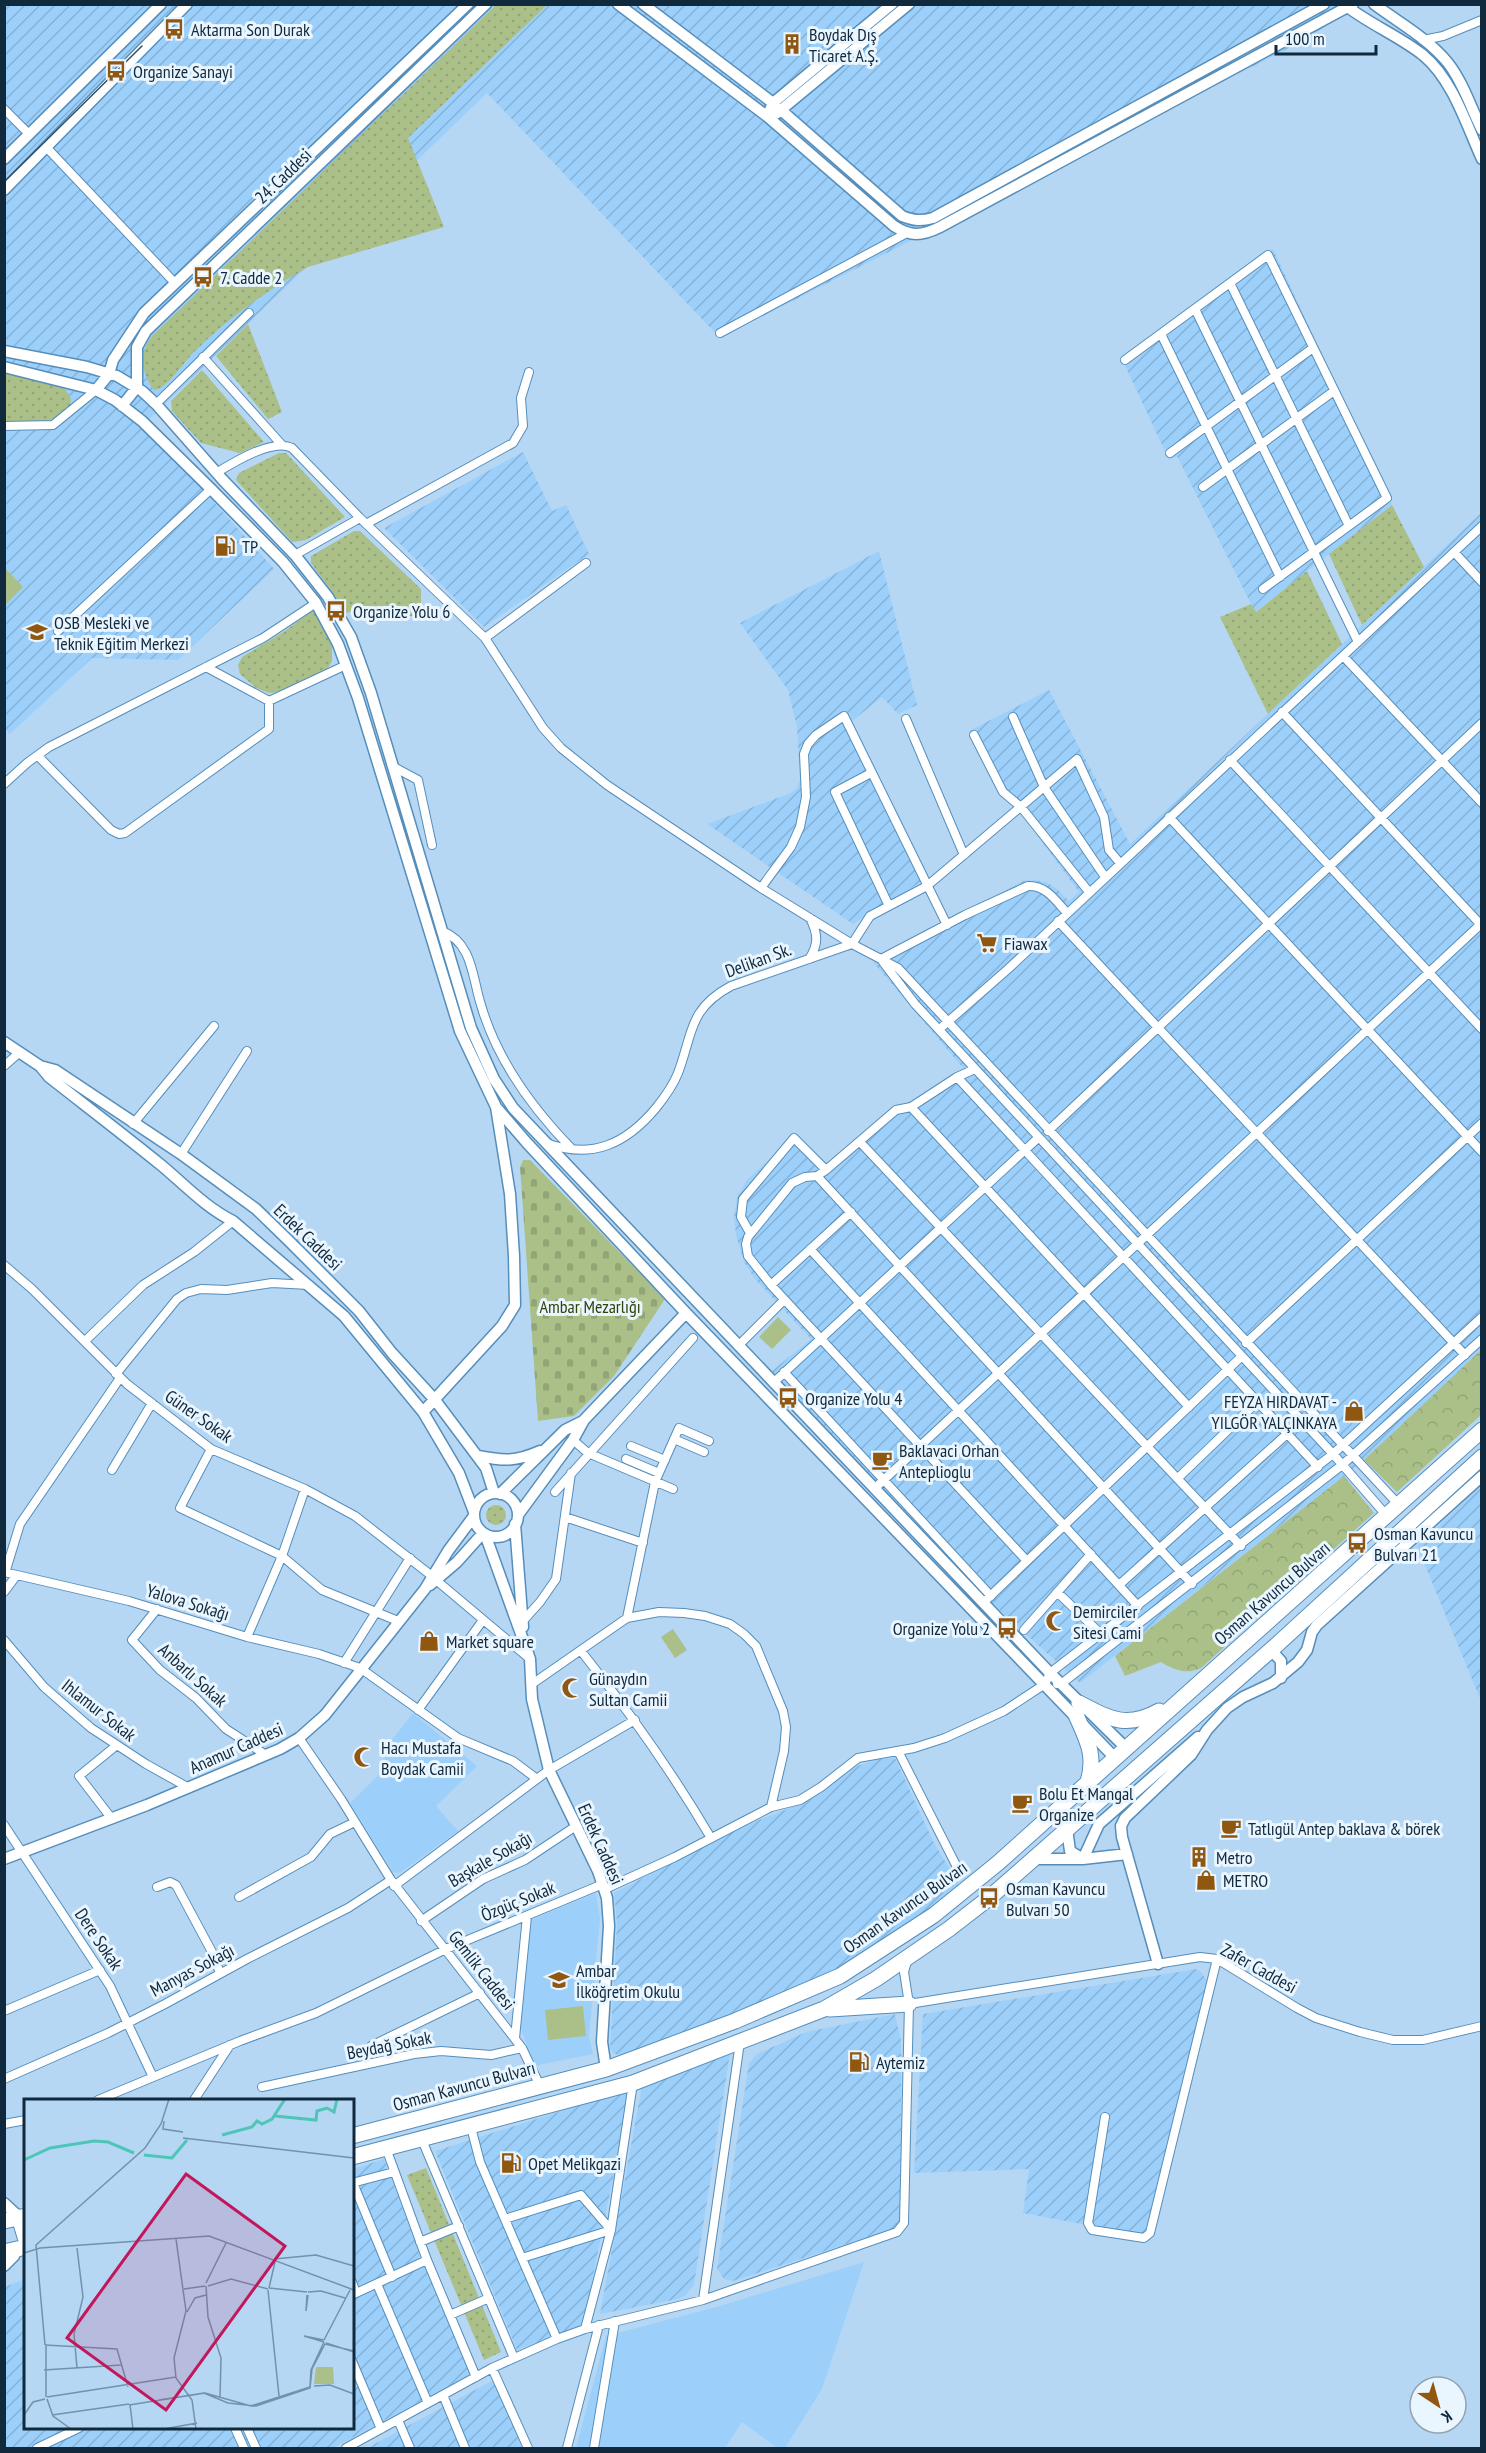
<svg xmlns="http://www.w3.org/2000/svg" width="1486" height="2453" viewBox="0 0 1486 2453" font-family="'PT Sans Narrow',sans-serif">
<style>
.built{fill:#9cd0fb}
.industrial{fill:url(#industrial-furrows)}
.grass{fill:url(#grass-dots)}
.cemetery{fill:url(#cemetery-stones)}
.park{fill:url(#park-crowns)}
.garden{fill:#abc088}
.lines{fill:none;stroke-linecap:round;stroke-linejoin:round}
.street-casing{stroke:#558ebb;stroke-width:10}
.secondary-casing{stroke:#558ebb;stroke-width:13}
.highway-casing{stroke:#558ebb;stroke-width:17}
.street{stroke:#fff;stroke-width:8}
.secondary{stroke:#fff;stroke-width:10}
.highway{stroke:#fff;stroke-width:15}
.tram{stroke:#324c61;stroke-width:1.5}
.labels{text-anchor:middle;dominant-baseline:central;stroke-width:6;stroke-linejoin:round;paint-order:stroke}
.poi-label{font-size:18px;fill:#11293c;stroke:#e9f5ff;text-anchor:start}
.street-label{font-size:18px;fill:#11293c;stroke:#e9f5ff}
.park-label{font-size:18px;fill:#324308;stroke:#e9f5ff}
.inset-river{fill:none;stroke:#4fc5b7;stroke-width:3}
.inset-road{fill:none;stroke:#7391aa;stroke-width:1.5}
.view{fill:#c2185b;fill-opacity:0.15;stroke:#c2185b;stroke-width:3}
.inset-edge{fill:none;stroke:#11293c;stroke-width:3}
</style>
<defs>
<pattern id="industrial-furrows" width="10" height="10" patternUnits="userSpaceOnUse" patternTransform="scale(1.5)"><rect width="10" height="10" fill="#9cd0fb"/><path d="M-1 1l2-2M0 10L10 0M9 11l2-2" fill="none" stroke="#85b3d8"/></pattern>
<pattern id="grass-dots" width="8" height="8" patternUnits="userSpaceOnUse" patternTransform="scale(1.5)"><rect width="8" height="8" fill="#abc088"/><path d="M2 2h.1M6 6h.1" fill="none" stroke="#92a576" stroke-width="1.8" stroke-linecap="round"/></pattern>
<pattern id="cemetery-stones" width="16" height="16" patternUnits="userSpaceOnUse" patternTransform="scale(1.5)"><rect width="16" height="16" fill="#abc088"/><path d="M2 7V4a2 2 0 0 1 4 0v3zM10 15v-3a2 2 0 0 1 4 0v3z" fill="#92a576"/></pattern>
<pattern id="park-crowns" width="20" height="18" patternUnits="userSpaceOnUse" patternTransform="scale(1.5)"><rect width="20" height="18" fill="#abc088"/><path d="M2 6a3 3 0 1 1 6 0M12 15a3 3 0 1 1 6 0" fill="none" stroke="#92a576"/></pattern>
</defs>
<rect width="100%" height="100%" fill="#b5d7f4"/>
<path class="built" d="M413,1713l64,53 -41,40 22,25 -58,42 -7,-1 -43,-69 36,-35 -2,-18z
M596,1893l4,26 -11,117 4,18 -59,12 -13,-37 -1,-15 11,-94z
M864,2262l-42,127 -37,59h-8l-35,-26 -17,26h-149l30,-112 114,-30z"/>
<path class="industrial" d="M5,5h1353l-55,36 -583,297 -233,-245 -343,331 130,145 -96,91 -86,-2 -82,76 -5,-5z
M1273,249l119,256 -137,107 -78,-156 -8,4 -48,-103z
M523,452l29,59 14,-6 23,49 -105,73 -100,-99z
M1481,513v837l-117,110 -284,223 -95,-86 -213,-226 39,-32 -56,-60 -11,-17 -8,-27 -2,-19 3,-18 9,-17 49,-45 32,27 75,-58 16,-7 46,-29 -91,-107 150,-81 11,-1 12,2 11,7 12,12 10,-9 -65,-88 -45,-73 80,-41 81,154z
M879,551l38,154 -19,9 -16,-17 -30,24 77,156 -76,47 -146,-100 84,-31 6,-5 3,-8 -3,-53 -9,-37 -48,-67z
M1481,1486v215l-64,-155z
M895,1758l39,85 26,43 -27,22 -89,56 -37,20 -158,63 -31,8 -5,-2 -3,-5 7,-125 -3,-30 127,-66 69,-27 47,-34 21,-7z
M1196,1969l5,3 6,9 -61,250 -6,4 -117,-22 6,-44 -115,4 9,-159z
M895,2014l6,27v176l-3,8 -5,4 -160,52 -9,-2 -7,-10 32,-206 8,-9 49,-22z
M730,2053l-36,232 -8,10 -8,4 -78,15 42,-228z
M631,2089l-48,237 -66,24 -82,-199z
M384,2159l87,215 -138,74h-328v-161l20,-8 1,149h326l1,-259z
M501,2376l26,72h-160z"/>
<path class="grass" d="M497,4l50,1 -139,133 36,89 -136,40c-42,24 -81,52 -115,86 -9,9 -27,37 -39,37 -13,-17 -15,-37 -2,-54z
M248,324l34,88 -14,7 -52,-63z
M202,370l62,72 -24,11 -39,-10 -29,-32 -1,-10z
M4,373l60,14 7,12 -1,8c-27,22 -32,15 -65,14z
M279,453h7l59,64 -39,23 -14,2 -56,-62 3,-7z
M1392,505l32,62 -62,58 -33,-71z
M360,531l61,58v13l-6,15 -50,-11 -18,7 -36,-50v-7l43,-25z
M1307,571l35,73 -74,70 -48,-97 31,-13 5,8z
M313,610l19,36v15l-7,12 -48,19 -8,1 -13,-5 -16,-14 -2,-9 4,-8 43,-26z
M486 1515a10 10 0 1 1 20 0a10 10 0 1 1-20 0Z
M426,2168l75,184 -17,8 -77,-185z"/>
<path class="cemetery" d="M523,1160h7l135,139 -51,77 -40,40 -36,5 -18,-254z"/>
<path class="park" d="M1481,1350v65l-84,77 -33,-32z
M1344,1476l30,37 -173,155c-15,7 -27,2 -40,-6l-36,14 -10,-20z"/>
<path class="garden" d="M5,568l18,19 -18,18z
M778,1317l13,13 -19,19 -13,-12z
M673,1629l14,21 -12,8 -14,-21z
M583,2006l3,30 -38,4 -3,-30z"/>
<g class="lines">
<g class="street-casing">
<path id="street" d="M1423,40l20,-4 39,-16
M4,109l25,25
M47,148l128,135
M1230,283l119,243
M1195,309l163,333
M720,333l185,-99
M1161,334l119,243
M203,357l79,88
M1125,360l143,-105 119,243 -124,91
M156,404l93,-91
M4,426l49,-1 43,-35
M1170,453l143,-105
M216,473c18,-11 57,-35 76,-25l68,70 125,120 58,90 18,20 46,37 154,103 91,56 46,24 501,537
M1203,487l131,-96
M366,524l147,-81 10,-17 -2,-28 8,-26
M1454,552l28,30
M295,555l65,-37
M58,631l153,-142
M485,638l101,-75
M1343,656l139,147
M206,667l63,34
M269,701l77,-36
M1282,712l200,214
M1013,717l31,70 61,90
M906,719l58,136
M974,735l29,57 18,15 68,85
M38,756l73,74 8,4 6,-1 144,-104v-28
M1230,760l252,269
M392,766l26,14 14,65
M871,773l-36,19 54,114
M4,784l23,-21 22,-16 214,-109 53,-35
M1169,817l313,335
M761,888l30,-41 9,-20 6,-30 -2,-43 4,-10 8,-9 28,-19 103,209
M1058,921l407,434
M442,931c31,12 30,46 39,74 16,55 51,103 91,144
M852,944l18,-28 57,-30 150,-127 27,58 5,33 11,13
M809,959c10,-15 9,-25 1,-41
M881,959l84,-44 63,-29c18,-1 28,15 39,27
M883,962l32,42 418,450 54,62
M943,1026l65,-57 474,-443
M4,1066l16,-14
M975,1069l-18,8 361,390
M957,1077l-46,30 -15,3 -70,60 -9,6 -12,1 -13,6 -44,54 -2,7 2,12 23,29 256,276
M911,1107l278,300
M133,1124l81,-98
M1048,1131l434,-408
M860,1142l381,404
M546,1143c46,17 80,1 110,-35 8,-10 17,-22 22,-35 15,-39 10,-64 53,-87l121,-42
M181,1154l66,-103
M817,1176l375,408
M750,1233l-9,-16 2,-18 51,-61 32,32
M810,1249l328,357
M4,1265l28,24 95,95 84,65 94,40 50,27 77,60
M771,1285l80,-73
M85,1341l58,-56 51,-33 39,-31
M1246,1343l236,-220
M738,1346l46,-46
M784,1372l207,224
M116,1374l61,-75 9,-6 15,-4 26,1 45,-7 37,2
M773,1383l265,-245
M674,1439l30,13
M573,1440l15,13 85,36
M631,1446l34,14
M211,1449l-31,59 102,48 40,34 76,31
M626,1459l33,14
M112,1470l40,-67
M1178,1478l79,-76
M874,1489l608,-566
M555,1492l138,-154
M565,1517l78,26
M4,1572l125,29 118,36 72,17 41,14 98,70 55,23 24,18
M5,1573l15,-49 100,-146
M436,1580l94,79
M1119,1585l168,-151
M4,1592l12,-16
M1057,1592l44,42
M983,1603l259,-247
M157,1609l-25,31 28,30 36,28 30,31 40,26
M627,1618l28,-136 24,-54 30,13
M522,1622l18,-20 16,-23 15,-106
M1024,1630l67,-76
M247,1637l35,-81 23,-67
M4,1640l40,47 47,41 55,36 43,24
M581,1651c48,60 91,121 130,187
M344,1663l66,-105
M532,1684l95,-66 32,-6 25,1 21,3 25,8 14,10 12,12 27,65 3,16 -2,24 -13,56
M1057,1684h4l281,-219 140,-126
M418,1710l65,-90
M299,1738l42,61 50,81 131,168 18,38
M898,1751l60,118
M112,1819l-33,-43 38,-31
M4,1825l106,161 43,91
M394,1886l155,-116 86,-50
M157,1887l13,-5 6,3 36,67 8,21
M605,1889l70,-32 96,-50 29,-7 21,-13 37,-29 56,-10 31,-10 59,-27 41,-27 5,-11 283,-219 149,-137
M239,1897l72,-40 19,-23 25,-12
M421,1921l62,-42 42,-19 51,-34
M909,2004l291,-47 17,2 80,49 19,10 44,14 33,8h30l59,-14
M4,2011l96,-41
M515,2038l12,-122
M371,2046l109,-53
M4,2079l104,-46 57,-29 82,-45 101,-51 43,-28
M262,2087l152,-33 27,-3 50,4 31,-7
M98,2100l142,-59 76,-28 130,-64 157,-65
M194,2100l36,-55
M1105,2117l-17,106 4,7 52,8 6,-5 67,-274
M4,2124l22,-4
M471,2127l9,35 77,177
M422,2140l92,218
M386,2148l41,112 49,117
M352,2183l42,-11
M353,2183l39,94
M505,2219l76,-24 30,35 -89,28
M420,2242l39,-16
M352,2282l4,11
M377,2284l51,119
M352,2295l75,-35
M703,2300l37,-258
M450,2315l39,-17
M585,2329l26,-99 22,-147
M352,2361l29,68
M492,2368l36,80
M443,2395l22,53
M398,2420l12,28
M235,2428l9,20
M247,2428l9,20
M37,2448l42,-20
M346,2448l146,-80 65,-29 28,-10 118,-29 194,-68 7,-9 5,-219 -5,-32 4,-14
M567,2448l32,-123
M594,2448l21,-127"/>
</g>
<g class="secondary-casing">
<path id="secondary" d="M618,4l150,113 126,109c17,11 28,10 46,1l413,-223
M643,4l130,99 129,113c12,5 20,5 31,2l391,-214
M1374,4c24,18 55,35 74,59 15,19 23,45 34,67
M1345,5c24,19 54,31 78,50 30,25 43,69 59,104
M770,110l3,-7 119,-99
M776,114l133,-110
M4,159l157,-155
M4,190l183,-186
M4,351l83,16 30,9 25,15 14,13 66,75 73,76 33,42 23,40 20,56 100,335 23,51 19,29 537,565 76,75
M4,367l92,23 19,10 27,21 69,68 72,73 33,41 22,41 20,54 102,333 36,76 31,36 159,170 429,445
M96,390l13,-16 4,-14 31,-47 324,-309
M122,406l15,-19v-40l9,-16 340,-327
M4,1042l36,24 9,11c37,29 75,58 112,88 23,19 45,43 72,56l111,95 79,96 36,61 15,39
M40,1066l15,4 126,84 75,55 32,31 71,71 33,42 43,47 51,68 8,25
M423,1412l79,-86 13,-21 -1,-49 -4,-62 -14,-87
M478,1456c26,5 37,6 62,-5
M474 1515a22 22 0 1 1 44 0a22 22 0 1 1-44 0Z
M500,1494l65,-64 18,-9
M518,1515l55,-75 11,-20 102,-107
M515,1524l8,103
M485,1534l45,125 2,40 17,71 49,101 9,27 2,28 -7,116 4,27
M430,1585l27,-23 26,-29
M1271,1650l10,11v17
M1067,1829l3,22 13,8
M4,1859l143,-54 133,-56 19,-11 26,-23 100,-126 23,-38 26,-35
M1034,1859h49l44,-5
M1083,1859l16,-35 99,-87
M1158,1964l-36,-127 -1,-11 4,-8 66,-63 16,-25 20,-22 16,-11 30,-14 25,-21 9,-12 5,-18 5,-7 165,-149
M4,2203l15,14
M4,2266l10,-10 3,-7"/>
</g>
<g class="highway-casing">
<path id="highway" d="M1079,1703c31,16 47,26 80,8
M1076,1715c11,25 20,40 12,67
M830,2009l79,-5
M352,2136l254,-67 129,-48 105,-45 94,-61 64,-52 484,-433
M352,2157l281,-74 191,-74 52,-30 73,-50 40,-31 282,-248 211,-193
M19,2217l7,23
M4,2221l22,-5
M4,2252l22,-5"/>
</g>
<use href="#street" class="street"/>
<use href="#secondary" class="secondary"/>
<use href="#highway" class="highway"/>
<path class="tram" d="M4,182l138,-136"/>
</g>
<defs>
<g id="bus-bare" transform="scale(1.62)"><path d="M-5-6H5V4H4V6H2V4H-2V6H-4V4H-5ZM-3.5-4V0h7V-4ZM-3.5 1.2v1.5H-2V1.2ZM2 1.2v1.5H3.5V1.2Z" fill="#905711" stroke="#e9f5ff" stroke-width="2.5" paint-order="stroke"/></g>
<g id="building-bare" transform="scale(1.62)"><path d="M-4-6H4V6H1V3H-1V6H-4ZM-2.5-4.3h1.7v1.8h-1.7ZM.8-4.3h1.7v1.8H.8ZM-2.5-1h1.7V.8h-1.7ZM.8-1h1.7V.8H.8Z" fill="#905711" stroke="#e9f5ff" stroke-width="2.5" paint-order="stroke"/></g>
<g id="fuel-bare" transform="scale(1.62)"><path d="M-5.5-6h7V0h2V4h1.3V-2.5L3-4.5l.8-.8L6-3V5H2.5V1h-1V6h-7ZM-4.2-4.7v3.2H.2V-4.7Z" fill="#905711" stroke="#e9f5ff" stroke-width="2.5" paint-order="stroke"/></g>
<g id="school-bare" transform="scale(1.62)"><path d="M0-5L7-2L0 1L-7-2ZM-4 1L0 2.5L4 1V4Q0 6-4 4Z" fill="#905711" stroke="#e9f5ff" stroke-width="2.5" paint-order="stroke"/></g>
<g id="supermarket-bare" transform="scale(1.62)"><path d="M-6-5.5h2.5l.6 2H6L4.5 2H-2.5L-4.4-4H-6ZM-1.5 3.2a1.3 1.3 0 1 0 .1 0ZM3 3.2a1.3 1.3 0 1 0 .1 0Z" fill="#905711" stroke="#e9f5ff" stroke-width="2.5" paint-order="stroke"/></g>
<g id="shop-bare" transform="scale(1.62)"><path d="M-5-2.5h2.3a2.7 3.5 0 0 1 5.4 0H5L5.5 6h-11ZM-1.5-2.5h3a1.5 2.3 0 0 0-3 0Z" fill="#905711" stroke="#e9f5ff" stroke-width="2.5" paint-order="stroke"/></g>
<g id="cafe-bare" transform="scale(1.62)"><path d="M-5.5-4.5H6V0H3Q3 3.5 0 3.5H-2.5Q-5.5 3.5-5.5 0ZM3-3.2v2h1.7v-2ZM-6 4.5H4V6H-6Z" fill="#905711" stroke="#e9f5ff" stroke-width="2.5" paint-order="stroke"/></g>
<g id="mosque-bare" transform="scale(1.62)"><path d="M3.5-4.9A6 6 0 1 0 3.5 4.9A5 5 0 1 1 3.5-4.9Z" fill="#905711" stroke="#e9f5ff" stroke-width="2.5" paint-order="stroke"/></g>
</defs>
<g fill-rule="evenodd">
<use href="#bus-bare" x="174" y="29"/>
<use href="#building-bare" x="792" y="44"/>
<use href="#bus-bare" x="116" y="71"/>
<use href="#bus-bare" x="203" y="277"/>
<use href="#fuel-bare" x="225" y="546"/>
<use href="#bus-bare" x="336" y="611"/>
<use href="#school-bare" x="37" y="632"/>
<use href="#supermarket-bare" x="987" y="943"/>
<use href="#bus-bare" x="788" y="1398"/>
<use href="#shop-bare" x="1354" y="1411"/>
<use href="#cafe-bare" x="882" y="1460"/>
<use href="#bus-bare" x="1357" y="1543"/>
<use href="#mosque-bare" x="1056" y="1621"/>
<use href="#bus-bare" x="1007" y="1628"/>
<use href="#shop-bare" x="429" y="1641"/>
<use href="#mosque-bare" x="572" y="1688"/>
<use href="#mosque-bare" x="364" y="1757"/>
<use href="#cafe-bare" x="1022" y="1803"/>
<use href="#cafe-bare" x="1231" y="1828"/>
<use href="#building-bare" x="1199" y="1857"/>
<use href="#shop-bare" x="1206" y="1880"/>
<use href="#bus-bare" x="989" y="1898"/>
<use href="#school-bare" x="559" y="1980"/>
<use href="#fuel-bare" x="859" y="2062"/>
<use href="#fuel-bare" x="511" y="2163"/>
</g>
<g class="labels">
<g class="poi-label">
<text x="191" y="29">Aktarma Son Durak</text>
<text x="809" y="34">Boydak Dış<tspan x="809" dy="21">Ticaret A.Ş.</tspan></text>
<text x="133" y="71">Organize Sanayi</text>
<text x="220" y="277">7. Cadde 2</text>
<text x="242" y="546">TP</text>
<text x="353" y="611">Organize Yolu 6</text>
<text x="54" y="622">OSB Mesleki ve<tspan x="54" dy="21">Teknik Eğitim Merkezi</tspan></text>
<text x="1004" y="943">Fiawax</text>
<text x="805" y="1398">Organize Yolu 4</text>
<text x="1337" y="1401" text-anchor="end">FEYZA HIRDAVAT -<tspan x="1337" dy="21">YILGÖR YALÇINKAYA</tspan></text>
<text x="899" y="1450">Baklavaci Orhan<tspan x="899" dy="21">Anteplioglu</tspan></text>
<text x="1374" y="1533">Osman Kavuncu<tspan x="1374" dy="21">Bulvarı 21</tspan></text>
<text x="1073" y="1611">Demirciler<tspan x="1073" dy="21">Sitesi Cami</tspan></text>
<text x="990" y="1628" text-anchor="end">Organize Yolu 2</text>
<text x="446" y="1641">Market square</text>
<text x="589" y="1678">Günaydın<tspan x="589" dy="21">Sultan Camii</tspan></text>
<text x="381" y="1747">Hacı Mustafa<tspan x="381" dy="21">Boydak Camii</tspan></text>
<text x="1039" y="1793">Bolu Et Mangal<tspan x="1039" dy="21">Organize</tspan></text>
<text x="1248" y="1828">Tatlıgül Antep baklava &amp; börek</text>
<text x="1216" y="1857">Metro</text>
<text x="1223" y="1880">METRO</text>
<text x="1006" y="1888">Osman Kavuncu<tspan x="1006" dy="21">Bulvarı 50</tspan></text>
<text x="576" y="1970">Ambar<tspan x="576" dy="21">İlköğretim Okulu</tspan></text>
<text x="876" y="2062">Aytemiz</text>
<text x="528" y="2163">Opet Melikgazi</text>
</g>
<g class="street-label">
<text transform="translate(283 176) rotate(-44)">24. Caddesi</text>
<text transform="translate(758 960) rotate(-20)">Delikan Sk.</text>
<text transform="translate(308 1237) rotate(44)">Erdek Caddesi</text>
<text transform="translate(199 1416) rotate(35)">Güner Sokak</text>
<text transform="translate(1272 1593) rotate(-41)">Osman Kavuncu Bulvarı</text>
<text transform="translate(188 1602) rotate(17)">Yalova Sokağı</text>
<text transform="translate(193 1675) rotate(42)">Anbarlı Sokak</text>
<text transform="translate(99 1710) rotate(38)">Ihlamur Sokak</text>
<text transform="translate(236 1748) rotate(-24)">Anamur Caddesi</text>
<text transform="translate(601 1844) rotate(66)">Erdek Caddesi</text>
<text transform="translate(490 1859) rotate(-30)">Başkale Sokağı</text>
<text transform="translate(518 1901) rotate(-22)">Özgüç Sokak</text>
<text transform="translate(905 1907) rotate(-35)">Osman Kavuncu Bulvarı</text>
<text transform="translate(99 1939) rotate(56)">Dere Sokak</text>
<text transform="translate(1259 1968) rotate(29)">Zafer Caddesi</text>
<text transform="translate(192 1970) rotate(-28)">Manyas Sokağı</text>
<text transform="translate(482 1970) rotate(52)">Gemlik Caddesi</text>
<text transform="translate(389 2045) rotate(-11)">Beydağ Sokak</text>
<text transform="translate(464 2086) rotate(-15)">Osman Kavuncu Bulvarı</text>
</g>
<g class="park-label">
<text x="590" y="1306">Ambar Mezarlığı</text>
</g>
</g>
<g transform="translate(24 2099)">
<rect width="330" height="330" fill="#b5d7f4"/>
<path d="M292,268h17l1,17h-20z" fill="#abc088"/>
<path class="inset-river" d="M251,17l41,4 1,-9 10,-3 7,4 3,-13M198,36l30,-8 5,-6 5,3 10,-5 13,-20M120,56l28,3 15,-18M0,61l26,-12 44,-7 14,1 26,11"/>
<path class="inset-road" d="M140,22l-1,8 20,3M159,39l171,20M152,140l10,72 -12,47 2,20 16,22 4,29M53,149l6,49 -9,37 3,34M0,154l16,-5 169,-12 145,54M250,160l42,-4 38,11M182,184l20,-40M182,187l2,31 13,41 -1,40M184,187l23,-7 37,10M245,189l38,4M245,189l6,-26M160,190l21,-3M244,191l11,106M284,193l13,-1 24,7M283,196l-1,16 2,-16M163,213l8,-14 11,-3M300,241l26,-50M300,243l-20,-6 20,4M302,244l28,9M21,246l72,4 11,38M21,246l-9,-100 109,-97 16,-24 8,-25M20,271l77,-5M290,287l16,-1 24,9M286,288l1,-17 13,-28M22,298v-53M23,298l129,-20M23,300l6,17 18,13M135,301l45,-7 24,10 28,3 54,-18 2,-19 13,-25 29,7M105,306l76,-12 46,13 59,-19M106,306l3,24M0,316l9,-13 12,-3M28,316l77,-11M140,330l33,-6"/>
<path class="view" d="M162,75l99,72 -119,164 -99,-72z"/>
<rect width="330" height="330" class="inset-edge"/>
</g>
<rect width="1486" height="2453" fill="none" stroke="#11293c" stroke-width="12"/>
<g transform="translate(1438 2405) rotate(144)"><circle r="28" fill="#e9f5ff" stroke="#93a3b1" stroke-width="1.5"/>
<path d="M0-4.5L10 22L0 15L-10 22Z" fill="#905711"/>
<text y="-9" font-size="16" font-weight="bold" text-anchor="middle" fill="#11293c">K</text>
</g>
<path d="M1276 45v9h100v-9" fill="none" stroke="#11293c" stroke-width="3"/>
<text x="1285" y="45" font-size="18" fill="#11293c" stroke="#e9f5ff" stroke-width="4.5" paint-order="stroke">100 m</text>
</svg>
